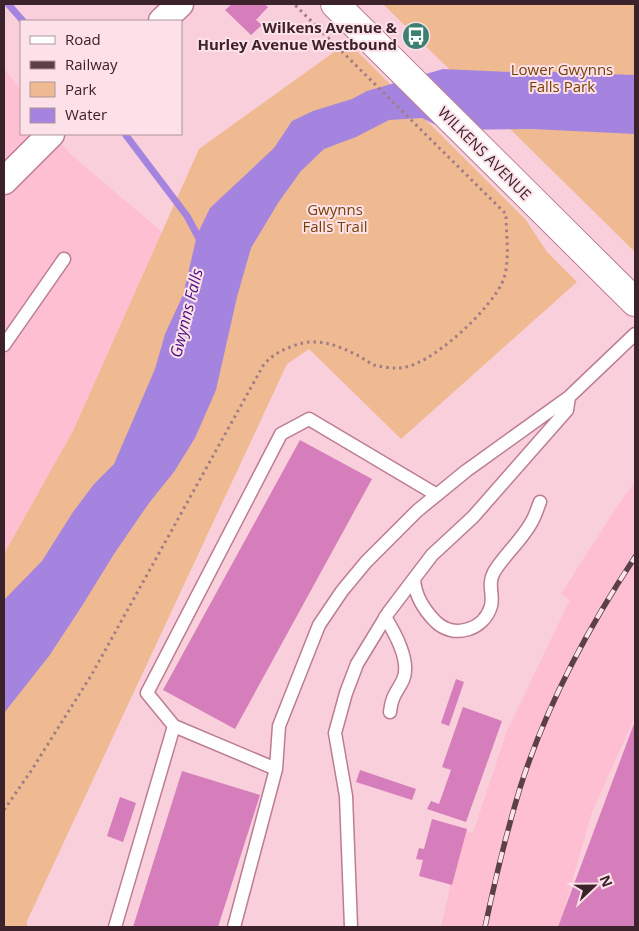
<svg xmlns="http://www.w3.org/2000/svg" width="639" height="931" viewBox="0 0 639 931" font-family="'Open Sans',sans-serif">
<style>
.built{fill:#fdbfd1}
.green{fill:#efba91}
.water{fill:#a584e0}
.lines{fill:none;stroke-linecap:round;stroke-linejoin:round}
.stream{stroke:#a584e0;stroke-width:7}
.building{fill:#d67dbb}
.service-casing{stroke:#bd7d91;stroke-width:15}
.minor-casing{stroke:#bd7d91;stroke-width:29}
.primary-casing{stroke:#bd7d91;stroke-width:30}
.path{stroke:#9f7c86;stroke-width:3;stroke-dasharray:2.5 4;stroke-linecap:butt}
.service{stroke:#fff;stroke-width:12}
.minor{stroke:#fff;stroke-width:26}
.primary{stroke:#fff;stroke-width:28}
.rail-casing{stroke:#5c4048;stroke-width:5.5}
.rail{stroke:#fde1e8;stroke-width:4;stroke-dasharray:11;stroke-linecap:butt}
.labels{text-anchor:middle;dominant-baseline:central;stroke-width:4;stroke-linejoin:round;paint-order:stroke}
.poi-label{font-size:15px;font-weight:bold;fill:#3c222a;stroke:#fde1e8;text-anchor:end}
.park-label{font-size:15px;fill:#763f03;stroke:#fde1e8}
.street-label{font-size:15px;fill:#3c222a;stroke:#fde1e8}
.water-label{font-size:16px;font-style:italic;fill:#491481;stroke:#fde1e8}
</style>
<rect width="100%" height="100%" fill="#f9cfdb"/>
<path class="built" d="M4,68l17,23v43h33l15,19 93,79 -89,199 -69,123z
M635,482v235l-43,95 -27,94 -3,21h-121l22,-97 10,3 34,-102 63,-131 -9,-6 59,-92z"/>
<path class="green" d="M383,4h252v248z
M348,42l178,178 21,32 30,30 -176,157 -92,-90 -22,15 -260,557v6h-23v-373l69,-123 126,-282z"/>
<path class="water" d="M443,69l69,3h42l81,3v59l-103,-5 -86,1 -24,-12 -33,2 -33,17 -32,12 -23,22 -23,32 -27,45 -14,49 -21,93 -21,48 -21,34 -25,31 -35,51 -32,52 -33,50 -45,57v-113l38,-39 31,-49 21,-28 20,-20 41,-95 10,-35 18,-39 14,-60 13,-27 64,-60 18,-27 21,-10 39,-12 15,-8z"/>
<g class="lines">
<path class="stream" d="M8,4l15,17
M125,134l62,82 14,26"/>
</g>
<path class="building" d="M232,4h32l4,3 -12,13 6,5 -11,10 -26,-25z
M300,440l72,39 -137,250 -72,-39z
M456,679l8,3 -15,44 -8,-3z
M463,707l39,14 -36,101 -39,-13 4,-8 8,3 12,-34 -9,-3z
M635,721v204l-1,2h-76z
M360,770l56,19 -4,11 -56,-18z
M182,771l78,24 -42,132h-85z
M120,797l16,6 -13,39 -16,-6z
M432,819l35,10 -15,56 -33,-9 4,-16 -7,-1 3,-11 5,1z"/>
<g class="lines">
<g class="service-casing">
<path id="service" d="M4,345l60,-86
M414,579c1,17 10,31 22,43 18,17 48,8 55,-16 3,-12 -4,-21 3,-34 10,-17 27,-31 37,-49 4,-6 6,-14 9,-21
M385,617c10,16 26,45 18,63 -7,14 -11,15 -13,32
M174,726l-27,-33 134,-259 28,-15 128,76
M115,927l59,-201 102,43
M234,927l42,-158 3,-43 40,-101 23,-34 24,-29 51,-51 49,-40 103,-74 66,-63
M351,927l-5,-131 -11,-63 11,-40 11,-29 31,-51 44,-58 41,-38 94,-107 2,-13"/>
</g>
<g class="minor-casing">
<path id="minor" d="M162,21l18,-17
M4,181l47,-47"/>
</g>
<g class="primary-casing">
<path id="primary" d="M335,4l300,298"/>
</g>
<path class="path" d="M4,810l27,-39 61,-97 172,-310c9,-9 17,-14 29,-18 24,-10 46,0 68,11 4,3 9,6 13,8 7,2 16,3 23,3 31,2 98,-62 107,-90 6,-19 2,-44 2,-64l-212,-210"/>
<use href="#service" class="service"/>
<use href="#minor" class="minor"/>
<use href="#primary" class="primary"/>
<g class="rail-casing">
<path id="rail" d="M485,927c10,-47 21,-93 35,-139 26,-82 68,-160 115,-231"/>
</g>
<use href="#rail" class="rail"/>
</g>
<defs>
<g id="bus-disc" transform="scale(1.4375)"><circle r="9.5" fill="#3c8073" stroke="#fde1e8"/><path d="M-5-6H5V4H4V6H2V4H-2V6H-4V4H-5ZM-3.5-4V0h7V-4ZM-3.5 1.2v1.5H-2V1.2ZM2 1.2v1.5H3.5V1.2Z" fill="#fff"/></g>
</defs>
<g fill-rule="evenodd">
<use href="#bus-disc" x="416" y="36"/>
</g>
<g class="labels">
<g class="poi-label">
<text x="397" y="27">Wilkens Avenue &amp;<tspan x="397" dy="17">Hurley Avenue Westbound</tspan></text>
</g>
<g class="park-label">
<text x="562" y="69">Lower Gwynns<tspan x="562" dy="17">Falls Park</tspan></text>
<text x="335" y="209">Gwynns<tspan x="335" dy="17">Falls Trail</tspan></text>
</g>
<g class="street-label">
<text transform="translate(485 153) rotate(45)">WILKENS AVENUE</text>
</g>
<g class="water-label">
<text transform="translate(186 313) rotate(-76)">Gwynns Falls</text>
</g>
</g>
<rect width="639" height="931" fill="none" stroke="#3c222a" stroke-width="10"/>
<rect x="20" y="20" width="162" height="115" fill="#fde1e8" stroke="#b0959c"/>
<rect x="30" y="36" width="25" height="8" fill="#ffffff" stroke="#b0959c"/>
<text x="65" y="45" font-size="15" fill="#3c222a">Road</text>
<rect x="30" y="61" width="25" height="8" fill="#5c4048" stroke="#b0959c"/>
<text x="65" y="70" font-size="15" fill="#3c222a">Railway</text>
<rect x="30" y="82" width="25" height="15" fill="#efba91" stroke="#b0959c"/>
<text x="65" y="95" font-size="15" fill="#3c222a">Park</text>
<rect x="30" y="108" width="25" height="15" fill="#a584e0" stroke="#b0959c"/>
<text x="65" y="120" font-size="15" fill="#3c222a">Water</text>
<g transform="translate(594 886) rotate(68)" stroke="#fde1e8" stroke-width="4" paint-order="stroke">
<path d="M0-4L9 19L0 12L-9 19Z" fill="#3c222a"/>
<text y="-8" font-size="14" font-weight="bold" text-anchor="middle" fill="#3c222a">N</text>
</g>
</svg>
